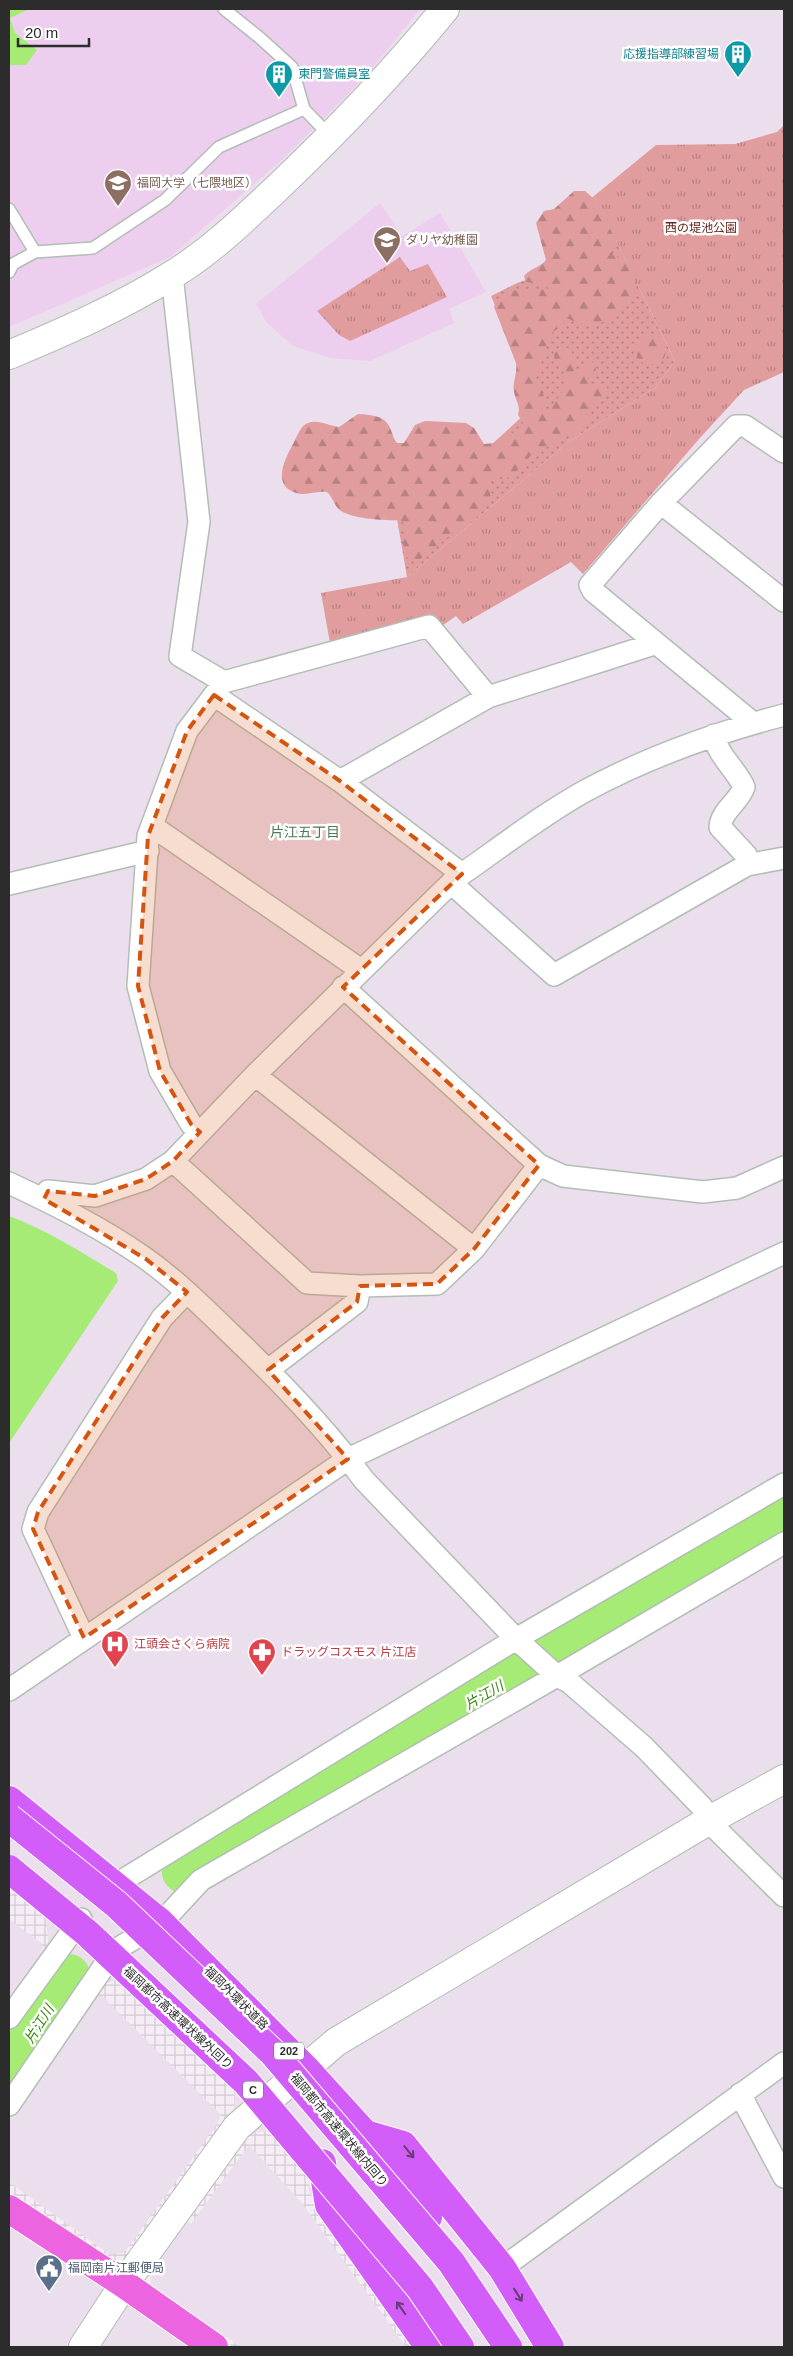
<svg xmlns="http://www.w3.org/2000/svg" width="793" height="2356" viewBox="0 0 793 2356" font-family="Arial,'Noto Sans JP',sans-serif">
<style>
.education{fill:#eeceee}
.grass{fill:url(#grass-dots)}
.forest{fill:url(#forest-firs)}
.park{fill:url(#park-tufts)}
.plaza{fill:url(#plaza-grid)}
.water{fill:#a5eb75}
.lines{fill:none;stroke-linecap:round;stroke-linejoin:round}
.river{stroke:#a5eb75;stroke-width:42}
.lane-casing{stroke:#b2beb4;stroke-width:14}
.street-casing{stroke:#b2beb4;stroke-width:24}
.secondary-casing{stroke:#b2beb4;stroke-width:30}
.primary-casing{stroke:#fff;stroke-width:30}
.highway-casing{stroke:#fff;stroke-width:30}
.lane{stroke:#fff;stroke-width:11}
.street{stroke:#fff;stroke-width:21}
.secondary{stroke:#fff;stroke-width:28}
.primary{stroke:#ec64e0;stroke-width:28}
.highway{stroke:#d35df9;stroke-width:28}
.highway-bridge-casing{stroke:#fff;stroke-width:30;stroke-linecap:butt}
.highway-bridge{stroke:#d35df9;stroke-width:28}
.oneway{stroke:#663d74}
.marked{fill:#d5540f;fill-opacity:0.2;stroke:#d5540f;stroke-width:4;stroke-dasharray:10 6;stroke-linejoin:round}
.labels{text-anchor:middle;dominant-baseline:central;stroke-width:5;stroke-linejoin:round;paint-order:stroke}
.shield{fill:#fff;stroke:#6b6b6b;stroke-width:1}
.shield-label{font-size:11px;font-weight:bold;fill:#2c2c2c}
.culture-label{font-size:12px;fill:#0d838f;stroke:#fff;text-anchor:end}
.education-label{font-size:12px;fill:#785e54;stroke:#fff;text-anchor:start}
.park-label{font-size:12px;fill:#67261d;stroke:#fff}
.health-label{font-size:12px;fill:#be3a42;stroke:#fff;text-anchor:start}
.street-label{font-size:12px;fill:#2c2c2c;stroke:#fff}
.service-label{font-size:12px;fill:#4e5e75;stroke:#fff;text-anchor:start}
.neighbourhood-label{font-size:14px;fill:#4d7b54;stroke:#fff}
.water-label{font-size:14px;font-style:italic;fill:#388512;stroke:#fff}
</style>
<defs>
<pattern id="grass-dots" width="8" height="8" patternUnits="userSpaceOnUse" patternTransform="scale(1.25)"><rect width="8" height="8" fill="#e19d9e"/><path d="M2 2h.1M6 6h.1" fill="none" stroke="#b78081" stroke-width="1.8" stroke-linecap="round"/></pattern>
<pattern id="forest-firs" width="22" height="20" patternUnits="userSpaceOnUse" patternTransform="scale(1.25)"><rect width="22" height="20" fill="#e19d9e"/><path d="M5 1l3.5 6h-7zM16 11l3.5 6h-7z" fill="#b78081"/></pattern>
<pattern id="park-tufts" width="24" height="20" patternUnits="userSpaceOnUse" patternTransform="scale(1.25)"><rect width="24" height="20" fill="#e19d9e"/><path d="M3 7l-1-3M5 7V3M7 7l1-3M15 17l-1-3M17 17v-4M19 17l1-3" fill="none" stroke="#b78081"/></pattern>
<pattern id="plaza-grid" width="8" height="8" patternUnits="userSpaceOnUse" patternTransform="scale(1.25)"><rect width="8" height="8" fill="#f5ecf5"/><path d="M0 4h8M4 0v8" fill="none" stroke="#d2cbd2"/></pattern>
</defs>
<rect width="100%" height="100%" fill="#ebdeed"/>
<path class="education" d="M9,9h411l-53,66 -83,83 -114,99 -161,70z
M380,203l22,33 38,-23 46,79 -37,17 5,14 -84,38 -40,-3 -37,-12 -26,-23 -11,-19z"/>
<path class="grass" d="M594,196l81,165 -20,27 -85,53 -163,136 -11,-64 83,-57 59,-54 -47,-106 26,-13 32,-11v-42z"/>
<path class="forest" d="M574,191h11l16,14 16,33 -6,11 2,6 16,8 9,16c-6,36 -41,57 -73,38l-2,7 -13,11 -14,42c6,14 11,21 8,35l11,-10 13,-18 -3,-11 -11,-14 1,-9 6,-3 8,1 5,8 -1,12 8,3 7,-10 7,2 1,7 -8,8 1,8 5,2 6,-4 7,2v8l-20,14 4,11 -13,12 -45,22 -22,24 -21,4c-2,8 2,15 -1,23l-71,57h-8c-9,-10 -7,-24 -5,-36l-4,-5c-14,1 -47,-1 -60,-9 -7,-5 -8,-14 -14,-19 -10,-1 -22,4 -31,1 -25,-8 -11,-34 -3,-49 4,-7 7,-18 15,-21 10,-4 21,3 31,4l19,-13c12,1 27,1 32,14 3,6 3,10 7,15h7l11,-18 10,-4 41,2 8,5 10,16 11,-1 30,-17 -7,-11c3,-11 -3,-14 -4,-24 -2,-9 4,-18 2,-28l-22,-56c6,-23 37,-17 55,-18l-6,-5 -17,-2 -2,-6c7,-8 15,-8 22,-16l-10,-37 8,-12 10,-2z
M636 350a15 15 0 1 1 30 0a15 15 0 1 1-30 0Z"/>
<path class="park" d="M784,125v247l-40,18 -45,49 -116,135 -12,-12 -108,62 -7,-8 -17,12 -11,-13 -98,28 -9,-50 86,-16 163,-136 85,-53 20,-27 -81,-165 62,-51 79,-1 42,-12z
M400,257l10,14 18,-7 19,33 -97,44 -11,-6 -22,-24z"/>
<path class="plaza" d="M9,1878l37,37 2,26 -4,15 -3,-13 -32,-24z
M117,1980l16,4 102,105 -1,19 -11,20 -95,129 -10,7 -13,-4 -96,-66v-12l100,72 15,-1 93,-129 4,-9 -119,-119 -13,1 11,-12z
M267,2131l10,3 34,38 -3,17 10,21 99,137h-11l-104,-144 -53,-58 -58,79 -4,-3 -37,50 1,14 90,62h-8l-86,-59 -5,-10 96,-138 18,-8z"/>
<path class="water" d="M9,9h21l-20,9 5,15 22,17 -11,15h-17z
M9,1216c38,14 72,36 107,57l2,8 -109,162z"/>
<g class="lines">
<path class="river" d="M183,1872l343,-204 258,-149
M9,2073l60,-98"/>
<g class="lane-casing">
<path id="lane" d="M224,9l36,29 32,29 12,42
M9,209l26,43 58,-4 72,-48 54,-53 85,-38 27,28
M9,272l4,-8 22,-12"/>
</g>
<g class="street-casing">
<path id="street" d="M172,275l27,247 -19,134 44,26 205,-56 59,71
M661,503l123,98
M214,695l126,86 122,93
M753,723l-160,-132 -3,-6 71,-82 75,-77h9l39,26
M714,735c3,20 22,34 30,52 -5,15 -23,24 -24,40l26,28 5,9
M340,781l148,-84 166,-53
M152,826l209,144
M451,883l103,92 193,-110 37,-7
M9,884l139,-33
M343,987l196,178 24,11 140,16 34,-4 47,-21
M255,1075l219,174
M200,1132l-9,-8 -31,-53 -22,-85 10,-150 39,-105 37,-49
M173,1161l134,122 53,3 77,-2 37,-35 65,-84
M9,1183c47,22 93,45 136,75 31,22 58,49 86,76 47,45 94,93 133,146l152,159 41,37 12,6 75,65 58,60 6,14 76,75
M44,1199l4,-8 47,5 51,-17 27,-18 82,-86 196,-192 11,-9c40,-28 80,-59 123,-83 63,-34 130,-58 199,-76
M268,1370l89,-68 3,-16
M84,1638l-51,-109 5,-17 124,-194 25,-26
M9,1690l339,-231 436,-206
M115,1885l401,-246 268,-155
M9,2018l72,-99
M740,2094l44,83
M9,2105l106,-155 46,-27 40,-43 356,-204 227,-133
M502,2268l282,-205"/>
</g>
<g class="secondary-casing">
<path id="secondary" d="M9,355c55,-23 112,-48 163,-80 38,-23 70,-54 102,-84 60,-57 118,-117 171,-182
M83,2347l41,-63 113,-157 99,-85 372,-221 76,-42"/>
</g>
<g class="primary-casing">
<path id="primary" d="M9,2209l115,75 90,63"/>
</g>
<g class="highway-casing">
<path id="highway" d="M9,1800l152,123 143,144 61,67 63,83
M365,2134l38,11 99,123 48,79
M322,2163l7,42 100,142"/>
</g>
<use href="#lane" class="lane"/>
<use href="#street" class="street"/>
<use href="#secondary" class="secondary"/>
<use href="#primary" class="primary"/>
<use href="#highway" class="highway"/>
<g class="highway-bridge-casing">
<path id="highway-bridge" d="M9,1818l107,86 156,148 179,210 57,85
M9,1869l78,64 159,149 174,206 40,59"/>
</g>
<use href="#highway-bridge" class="highway-bridge"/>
</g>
<defs><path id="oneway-shaft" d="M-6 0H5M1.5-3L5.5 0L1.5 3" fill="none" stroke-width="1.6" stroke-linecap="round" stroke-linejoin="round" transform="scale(1.25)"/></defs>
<g class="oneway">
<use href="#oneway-shaft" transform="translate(409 2152) rotate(51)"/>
<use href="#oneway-shaft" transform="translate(518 2295) rotate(58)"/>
<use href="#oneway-shaft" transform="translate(401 2308) rotate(-125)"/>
</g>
<path class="marked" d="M214,695l126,86 122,93 -119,113 196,178 -65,84 -37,35 -77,2 -3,16 -89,68 80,89 -264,179 -51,-109 5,-17 124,-194 25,-26 -41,-33 -102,-60 4,-8 47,5 51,-17 27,-18 27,-29 -9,-8 -31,-53 -22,-85 10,-150 39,-105z"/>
<defs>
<g id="building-pin" transform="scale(1.4375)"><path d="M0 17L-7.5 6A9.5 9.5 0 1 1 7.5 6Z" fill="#0f9aa8" stroke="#fff"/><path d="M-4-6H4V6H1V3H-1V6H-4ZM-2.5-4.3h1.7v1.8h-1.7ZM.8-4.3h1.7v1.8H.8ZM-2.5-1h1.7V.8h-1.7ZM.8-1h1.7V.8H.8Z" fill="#fff"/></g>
<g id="university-pin" transform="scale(1.4375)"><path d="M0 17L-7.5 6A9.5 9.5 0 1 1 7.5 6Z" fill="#8d6e63" stroke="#fff"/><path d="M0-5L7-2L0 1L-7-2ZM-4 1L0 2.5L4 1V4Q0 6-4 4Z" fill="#fff"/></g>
<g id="school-pin" transform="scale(1.4375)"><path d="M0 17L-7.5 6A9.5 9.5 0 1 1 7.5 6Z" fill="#8d6e63" stroke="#fff"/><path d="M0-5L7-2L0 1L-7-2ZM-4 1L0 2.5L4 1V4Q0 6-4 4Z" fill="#fff"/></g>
<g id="hospital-pin" transform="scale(1.4375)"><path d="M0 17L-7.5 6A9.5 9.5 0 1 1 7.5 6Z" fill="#e0444e" stroke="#fff"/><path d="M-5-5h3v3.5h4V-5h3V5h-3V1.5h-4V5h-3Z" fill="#fff"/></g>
<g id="pharmacy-pin" transform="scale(1.4375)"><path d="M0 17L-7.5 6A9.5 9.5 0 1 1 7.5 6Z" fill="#e0444e" stroke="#fff"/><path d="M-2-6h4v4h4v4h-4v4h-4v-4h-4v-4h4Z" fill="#fff"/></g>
<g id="civic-pin" transform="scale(1.4375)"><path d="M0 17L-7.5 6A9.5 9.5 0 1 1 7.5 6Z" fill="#5c6f8a" stroke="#fff"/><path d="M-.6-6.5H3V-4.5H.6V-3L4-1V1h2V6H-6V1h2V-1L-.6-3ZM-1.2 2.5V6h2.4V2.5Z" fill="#fff"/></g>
</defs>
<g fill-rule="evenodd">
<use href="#building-pin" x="738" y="54"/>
<use href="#building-pin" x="279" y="74"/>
<use href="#university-pin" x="118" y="183"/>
<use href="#school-pin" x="387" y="240"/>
<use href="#hospital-pin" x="115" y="1644"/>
<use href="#pharmacy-pin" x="262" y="1652"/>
<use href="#civic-pin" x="49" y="2268"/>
</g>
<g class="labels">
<g class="shield">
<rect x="274" y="2042.5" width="30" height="17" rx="4"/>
<rect x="243" y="2081.5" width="20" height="17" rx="4"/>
</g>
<g class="shield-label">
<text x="289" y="2051">202</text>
<text x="253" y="2090">C</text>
</g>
<g class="culture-label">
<text x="719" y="54">応援指導部練習場</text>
<text x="298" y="74" text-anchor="start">東門警備員室</text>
</g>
<g class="education-label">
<text x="137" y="183">福岡大学（七隈地区）</text>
<text x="406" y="240">ダリヤ幼稚園</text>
</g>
<g class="park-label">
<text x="701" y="228">西の堤池公園</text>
</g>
<g class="health-label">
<text x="134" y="1644">江頭会さくら病院</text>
<text x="281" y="1652">ドラッグコスモス 片江店</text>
</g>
<g class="street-label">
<text transform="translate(236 1998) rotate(45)">福岡外環状道路</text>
<text transform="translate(178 2018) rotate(43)">福岡都市高速環状線外回り</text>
<text transform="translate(339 2130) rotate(50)">福岡都市高速環状線内回り</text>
</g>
<g class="service-label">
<text x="68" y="2268">福岡南片江郵便局</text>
</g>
<g class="neighbourhood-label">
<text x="305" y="832">片江五丁目</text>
</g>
<g class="water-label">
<text transform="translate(484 1695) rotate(-30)">片江川</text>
<text transform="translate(39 2024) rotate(-58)">片江川</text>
</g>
</g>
<rect width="793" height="2356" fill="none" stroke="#2c2c2c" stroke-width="20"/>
<path d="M18 38v8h71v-8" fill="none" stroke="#2c2c2c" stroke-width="2.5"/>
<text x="25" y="38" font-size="15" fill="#2c2c2c" stroke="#ffffff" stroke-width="4" paint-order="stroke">20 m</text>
</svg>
